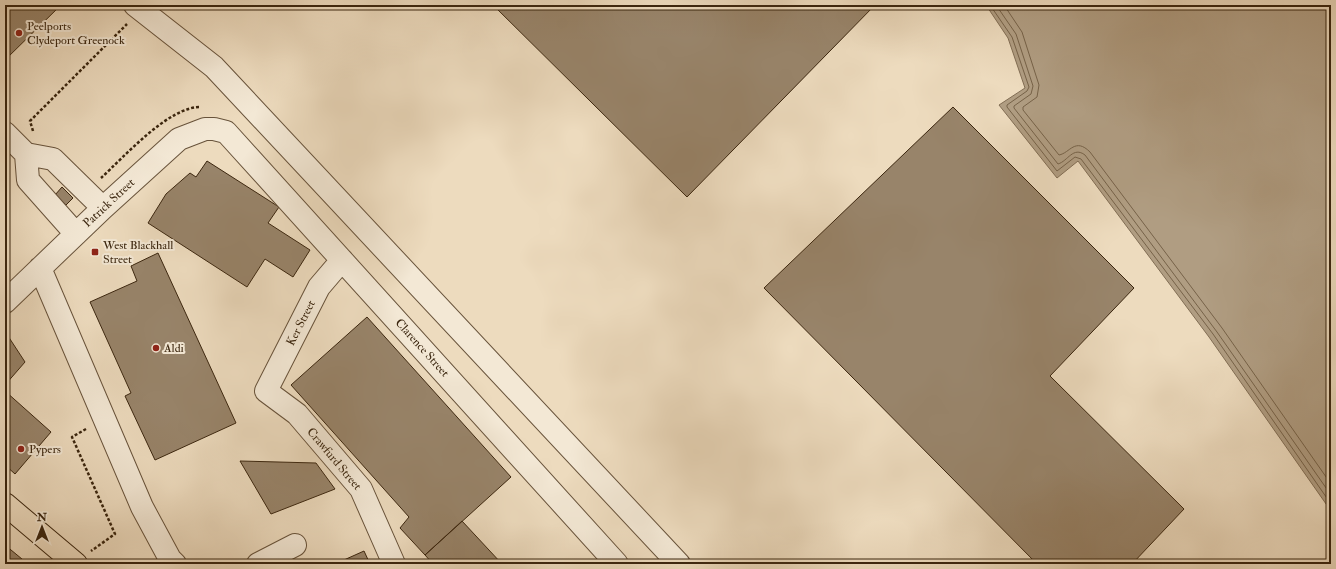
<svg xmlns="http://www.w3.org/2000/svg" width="1336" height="569" viewBox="0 0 1336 569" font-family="'IM FELL Double Pica',serif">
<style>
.water{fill:#b09d82;stroke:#816d54}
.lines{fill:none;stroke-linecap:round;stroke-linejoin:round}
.shore{stroke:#766248;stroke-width:1}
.building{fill:#98846a;stroke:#3b260f}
.minor-casing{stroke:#68533b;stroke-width:24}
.major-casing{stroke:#3b260f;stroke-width:24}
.path{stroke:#3b260f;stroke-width:2.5;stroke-dasharray:3 2;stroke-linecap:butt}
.minor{stroke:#f3e8d5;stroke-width:22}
.major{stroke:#eddbbe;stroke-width:22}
.poi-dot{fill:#8f2418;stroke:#f3e8d5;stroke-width:1.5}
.labels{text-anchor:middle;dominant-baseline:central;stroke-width:4;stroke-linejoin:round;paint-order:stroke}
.poi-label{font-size:12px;fill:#3b260f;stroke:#f3e8d5;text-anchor:start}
.street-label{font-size:12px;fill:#3b260f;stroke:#f3e8d5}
</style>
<rect width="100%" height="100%" fill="#eddbbe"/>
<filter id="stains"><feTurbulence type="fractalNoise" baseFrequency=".005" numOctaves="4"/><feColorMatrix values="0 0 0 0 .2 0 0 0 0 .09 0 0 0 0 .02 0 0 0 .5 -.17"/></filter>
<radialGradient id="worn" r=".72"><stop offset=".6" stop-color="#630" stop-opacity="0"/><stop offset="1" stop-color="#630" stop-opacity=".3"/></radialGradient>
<path class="water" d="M986,5h345v506l-122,-174 -131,-176 -21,17 -58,-73 26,-17 -17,-50z"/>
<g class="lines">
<path class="shore" d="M990,5l22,32 17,50 -2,4 -20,14v2l50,64 18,-14 6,2 132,175 118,170
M996,5l20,29 17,52 -2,8 -17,12v2l44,56c10,-3 15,-18 27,-9l132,177 114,163
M1004,5l18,27 17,53 -2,12 -14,10v3l36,45c11,-2 16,-18 31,-3l132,176 109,156"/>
</g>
<path class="building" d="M5,5h56l-56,55z
M493,5h382l-188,192z
M953,107l181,181 -84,88 134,133 -52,55h-95l-273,-276z
M207,161l72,46 -11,16 42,27 -17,27 -28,-18 -18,28 -99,-64 18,-29 24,-21 6,4z
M62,187l11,11 -7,7 -11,-10z
M158,253l78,170 -81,37 -30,-64 6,-3 -41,-91 47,-21 -6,-15z
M367,317l144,160 -86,78 -25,-27 9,-11 -118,-132z
M8,336l17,26 -20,23v-46z
M5,391l46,41 -36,42 -10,-9z
M240,461l76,2 19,26 -64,25z
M462,521l40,43h-69l-8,-9z
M5,545l23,19h-23z
M364,551l6,13h-35z"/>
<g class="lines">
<g class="minor-casing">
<path id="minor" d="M135,5l79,62 465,497
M5,133l21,21 2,26 48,54
M26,154l27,5 50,49
M342,260l-23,27 -53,104 31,23 64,75 33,75
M40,268l102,239 28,52 5,5
M5,302l98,-94 76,-69 26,-10h9l12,3 391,432
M258,564l37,-19"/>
</g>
<g class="major-casing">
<path id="major" d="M5,504l71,60"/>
</g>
<path class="path" d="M33,131l-3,-10 97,-97
M101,178c23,-21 68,-72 100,-71
M86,429l-14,8 43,97 -24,17"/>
<use href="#minor" class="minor"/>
<use href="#major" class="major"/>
</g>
<g class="poi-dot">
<circle cx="19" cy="33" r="4"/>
<rect x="91" y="248" width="8" height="8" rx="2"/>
<circle cx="156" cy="348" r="4"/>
<circle cx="21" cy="449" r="4"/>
</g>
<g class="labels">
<g class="poi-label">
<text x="27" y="26">Peelports<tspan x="27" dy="14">Clydeport Greenock</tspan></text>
<text x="103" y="245">West Blackhall<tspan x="103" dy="14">Street</tspan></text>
<text x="164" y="348">Aldi</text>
<text x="29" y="449">Pypers</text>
</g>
<g class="street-label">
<text transform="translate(109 203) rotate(-43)">Patrick Street</text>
<text transform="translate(301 323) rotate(-63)">Ker Street</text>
<text transform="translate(422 348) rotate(48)">Clarence Street</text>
<text transform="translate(334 459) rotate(50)">Crawfurd Street</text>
</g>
</g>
<rect width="1336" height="569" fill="none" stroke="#eddbbe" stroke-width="20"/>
<rect x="6" y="6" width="1324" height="557" fill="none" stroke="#3b260f" stroke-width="2"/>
<rect x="10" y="10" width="1316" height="549" fill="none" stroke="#3b260f"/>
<g transform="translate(42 527)" stroke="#f3e8d5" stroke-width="3" paint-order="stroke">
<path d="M0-3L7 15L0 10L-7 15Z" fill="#3b260f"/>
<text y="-6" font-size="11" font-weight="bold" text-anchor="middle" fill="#3b260f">N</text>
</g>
<rect width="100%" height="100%" filter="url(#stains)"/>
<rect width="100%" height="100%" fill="url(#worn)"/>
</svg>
